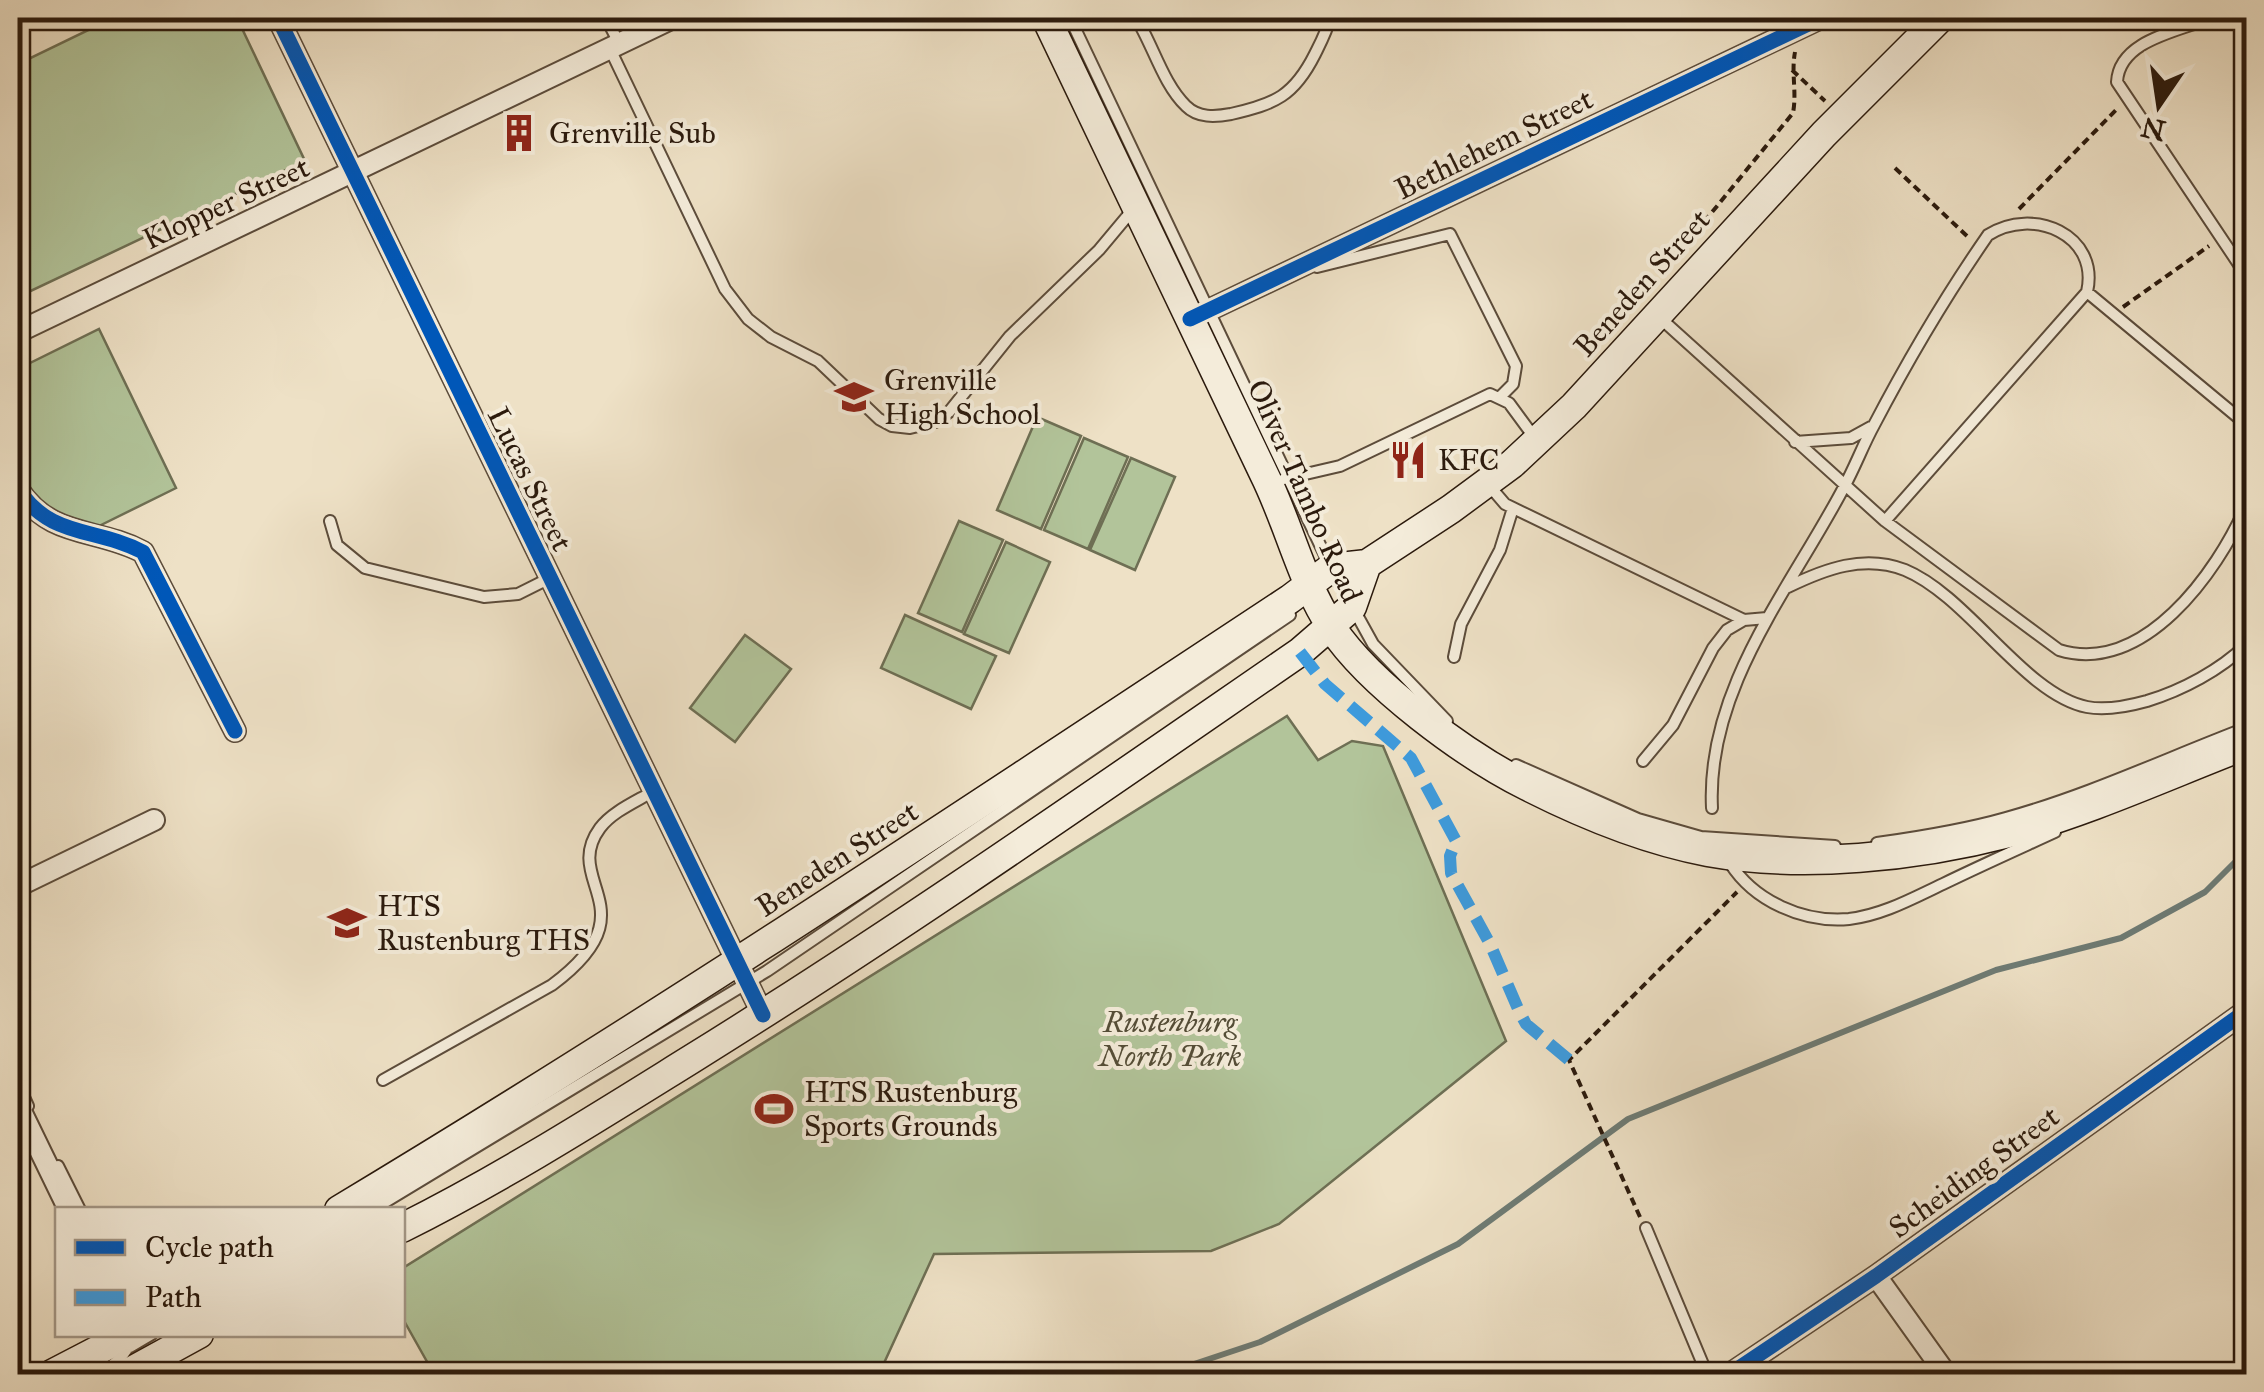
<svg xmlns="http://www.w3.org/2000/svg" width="2264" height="1392" viewBox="0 0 2264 1392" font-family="'IM FELL Great Primer',serif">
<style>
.green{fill:#b2c49a;stroke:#6e6f54;stroke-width:2.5}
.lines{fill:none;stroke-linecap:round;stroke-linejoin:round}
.stream{stroke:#6e7b74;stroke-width:6}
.lane-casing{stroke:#5c4c3b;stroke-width:14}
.street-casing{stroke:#5c4c3b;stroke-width:24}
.secondary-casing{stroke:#2b1a0d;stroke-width:31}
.path{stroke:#2b1a0d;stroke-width:4;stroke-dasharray:8 5;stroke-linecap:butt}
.lane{stroke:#f4ecda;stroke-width:10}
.street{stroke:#f4ecda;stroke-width:20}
.secondary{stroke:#f4ecda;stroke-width:28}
.quiet{stroke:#3d9bde;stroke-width:12;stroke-dasharray:25 12;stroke-linecap:butt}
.cycleway-casing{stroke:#f4ecda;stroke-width:21}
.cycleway{stroke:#0057b8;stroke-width:15}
.labels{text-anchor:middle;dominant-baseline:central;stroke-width:8;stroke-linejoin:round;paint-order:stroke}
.poi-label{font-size:30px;fill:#2b1a0d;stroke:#f4ecda;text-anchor:start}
.street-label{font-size:30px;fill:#2b1a0d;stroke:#f4ecda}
.park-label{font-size:30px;font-style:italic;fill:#544d37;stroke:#f4ecda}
</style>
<rect width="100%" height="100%" fill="#eee1c6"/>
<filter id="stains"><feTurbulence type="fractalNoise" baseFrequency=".002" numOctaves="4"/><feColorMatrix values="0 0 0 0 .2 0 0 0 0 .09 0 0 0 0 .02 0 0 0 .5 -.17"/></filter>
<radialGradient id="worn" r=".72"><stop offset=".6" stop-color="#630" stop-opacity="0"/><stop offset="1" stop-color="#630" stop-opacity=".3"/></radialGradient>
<path class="green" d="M113,18h124l68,143 -287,136v-233z
M99,329l77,159 -79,39c-15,-5 -32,-9 -46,-16 -47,-25 -33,-98 -33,-142z
M1037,417l44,19 -40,93 -44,-19z
M1084,438l44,19 -40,92 -44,-19z
M1131,458l44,19 -40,93 -45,-20z
M959,521l44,19 -41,92 -44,-19z
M1006,542l44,20 -41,91 -45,-19z
M905,615l91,41 -25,53 -90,-41z
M745,635l46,34 -56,73 -45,-34z
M1287,716l31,44 34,-19 31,5 123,295 -227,183 -68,27 -277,3 -55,120h-445l-31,-55v-51z"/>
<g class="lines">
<path class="stream" d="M1164,1374l96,-32 198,-98 170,-125 368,-149 125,-32 84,-46 41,-41"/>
<g class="lane-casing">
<path id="lane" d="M606,18l13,25
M1070,18l261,550 42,76 74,77
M1136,18c17,27 27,66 50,88 12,12 29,11 45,8 44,-10 63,-18 84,-60 6,-12 12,-23 15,-36
M2211,18c-32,13 -92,22 -94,64l129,193
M610,49l115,240 23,30 23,18 47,24 61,58 13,7 18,2 25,-6 14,-10 61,-76 89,-86 36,-43
M1317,267l133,-33 66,132 -3,18 -12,12
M1659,317l226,204 174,129c84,26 158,-77 187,-144
M1795,442l56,-4 20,-11
M1284,479l56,-13 150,-72 19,9 25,34
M1487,483l18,21 239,116
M330,521l7,24 28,23 119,29 34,-3 30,-15
M1885,521l202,-229 159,132
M1788,587c37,-18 76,-33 117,-17 63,26 120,125 182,137 20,4 42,-1 60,-6 36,-11 73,-31 99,-56
M1454,657l7,-33 39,-74 13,-42
M1643,761l30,-36 40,-77 14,-18 17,-10 23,-2
M1516,765l122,54 63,18 134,9
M1712,808c-6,-120 79,-220 132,-321 11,-20 19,-42 30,-62 34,-65 73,-131 114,-190 45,-29 112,0 99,57
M1877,843c43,-6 87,-13 129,-25 83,-23 161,-60 240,-90
M1730,863c24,38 73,60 119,56 34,-4 64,-21 94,-35 37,-18 75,-35 112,-52
M383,1080l169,-95c101,-75 8,-103 48,-157 12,-16 35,-26 52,-36
M18,1084l10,22
M58,1166l22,44
M372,1210l395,-239 523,-356
M1646,1228l61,146
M130,1347l22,-13
M98,1374c13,-7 28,-18 33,-34"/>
</g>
<g class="street-casing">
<path id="street" d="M278,18l485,997
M1190,319l631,-301
M18,332l655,-314
M18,489c33,50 78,38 125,63l92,179
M18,886l136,-66
M18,1105l51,105
M1876,1276l70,98
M18,1368l1,-1
M1730,1374l146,-98 370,-265"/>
</g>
<g class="secondary-casing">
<path id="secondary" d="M1046,18c73,152 145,304 218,456 25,50 37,107 68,154 38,57 133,127 195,158 57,29 118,54 181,66 94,17 209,5 301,-19 81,-22 159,-58 237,-88
M339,1210c323,-194 637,-404 951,-611l41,-31 36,-4 84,-55 61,-45 62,-58 250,-272 116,-116
M402,1228c100,-50 193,-109 288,-168 208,-129 408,-269 610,-408l52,-45 15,-43
M52,1374l77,-40
M126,1374l73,-40"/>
</g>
<path class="path" d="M1792,70l33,31
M1895,168l73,69
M2019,209l98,-100
M1675,262l-2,-2 120,-147c4,-21 -2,-40 2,-61
M2123,307l86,-61
M1640,1217l-71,-157 168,-168"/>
<use href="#lane" class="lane"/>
<use href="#street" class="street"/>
<use href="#secondary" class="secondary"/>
<path class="quiet" d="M1300,652l25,32 86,74 45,83 -6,15 1,17 39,71 29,67 7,13 43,36"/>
<g class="cycleway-casing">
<path id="cycleway" d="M278,18l485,997
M1190,319l631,-301
M18,489c33,50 78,38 125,63l92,179
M1730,1374l146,-98 370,-265"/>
</g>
<use href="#cycleway" class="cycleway"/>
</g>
<defs>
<g id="building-bare" transform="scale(3)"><path d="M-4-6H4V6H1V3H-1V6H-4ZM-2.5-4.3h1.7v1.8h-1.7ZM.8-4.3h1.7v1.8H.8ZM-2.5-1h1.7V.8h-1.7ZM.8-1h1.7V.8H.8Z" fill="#8f2418" stroke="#f4ecda" stroke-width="2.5" paint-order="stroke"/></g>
<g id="school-bare" transform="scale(3)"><path d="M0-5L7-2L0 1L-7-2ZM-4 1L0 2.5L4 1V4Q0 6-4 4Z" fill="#8f2418" stroke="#f4ecda" stroke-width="2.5" paint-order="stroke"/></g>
<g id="restaurant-bare" transform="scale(3)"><path d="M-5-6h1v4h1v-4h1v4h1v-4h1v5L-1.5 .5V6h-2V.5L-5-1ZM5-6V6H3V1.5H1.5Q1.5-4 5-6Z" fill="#8f2418" stroke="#f4ecda" stroke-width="2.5" paint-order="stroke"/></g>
<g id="university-bare" transform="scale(3)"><path d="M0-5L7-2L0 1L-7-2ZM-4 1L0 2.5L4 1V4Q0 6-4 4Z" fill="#8f2418" stroke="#f4ecda" stroke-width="2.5" paint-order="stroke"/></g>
<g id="stadium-bare" transform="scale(3)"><path d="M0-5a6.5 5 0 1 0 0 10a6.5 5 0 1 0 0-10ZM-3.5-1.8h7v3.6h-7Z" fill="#8f2418" stroke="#f4ecda" stroke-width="2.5" paint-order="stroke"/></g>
</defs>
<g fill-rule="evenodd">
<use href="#building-bare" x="519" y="133"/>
<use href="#school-bare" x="854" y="397"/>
<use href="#restaurant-bare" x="1408" y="460"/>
<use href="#university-bare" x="347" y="923"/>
<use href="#stadium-bare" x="774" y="1109"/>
</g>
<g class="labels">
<g class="poi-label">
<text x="549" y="133">Grenville Sub</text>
<text x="884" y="380">Grenville<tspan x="884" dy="34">High School</tspan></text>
<text x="1438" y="460">KFC</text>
<text x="377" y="906">HTS<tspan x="377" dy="34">Rustenburg THS</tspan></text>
<text x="804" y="1092">HTS Rustenburg<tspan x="804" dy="34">Sports Grounds</tspan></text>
</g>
<g class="street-label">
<text transform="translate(1494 144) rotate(-26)">Bethlehem Street</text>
<text transform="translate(226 203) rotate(-25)">Klopper Street</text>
<text transform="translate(1642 283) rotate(-48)">Beneden Street</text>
<text transform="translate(530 479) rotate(64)">Lucas Street</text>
<text transform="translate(1305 491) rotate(66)">Oliver Tambo Road</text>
<text transform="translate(837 859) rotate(-33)">Beneden Street</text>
<text transform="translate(1974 1172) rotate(-36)">Scheiding Street</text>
</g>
<g class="park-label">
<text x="1170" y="1022">Rustenburg<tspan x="1170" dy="34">North Park</tspan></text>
</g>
</g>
<rect width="2264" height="1392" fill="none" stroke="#eee1c6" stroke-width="60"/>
<rect x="20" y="20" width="2224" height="1352" fill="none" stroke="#2b1a0d" stroke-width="5"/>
<rect x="30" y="30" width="2204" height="1332" fill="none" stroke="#2b1a0d" stroke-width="2.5"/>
<rect x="55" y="1207" width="350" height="130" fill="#f4ecda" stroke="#a49888" stroke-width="2.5"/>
<rect x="75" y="1240" width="50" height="15" fill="#0057b8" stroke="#a49888" stroke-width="2.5"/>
<text x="145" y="1257" font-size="30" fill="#2b1a0d">Cycle path</text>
<rect x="75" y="1290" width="50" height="15" fill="#3d9bde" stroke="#a49888" stroke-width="2.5"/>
<text x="145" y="1307" font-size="30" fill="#2b1a0d">Path</text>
<g transform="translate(2159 105) rotate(193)" stroke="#f4ecda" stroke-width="8" paint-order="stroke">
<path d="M0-8L18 38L0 25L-18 38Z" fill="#2b1a0d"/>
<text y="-15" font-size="28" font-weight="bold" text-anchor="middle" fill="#2b1a0d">N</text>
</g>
<rect width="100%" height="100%" filter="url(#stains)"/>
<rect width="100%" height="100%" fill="url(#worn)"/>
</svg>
